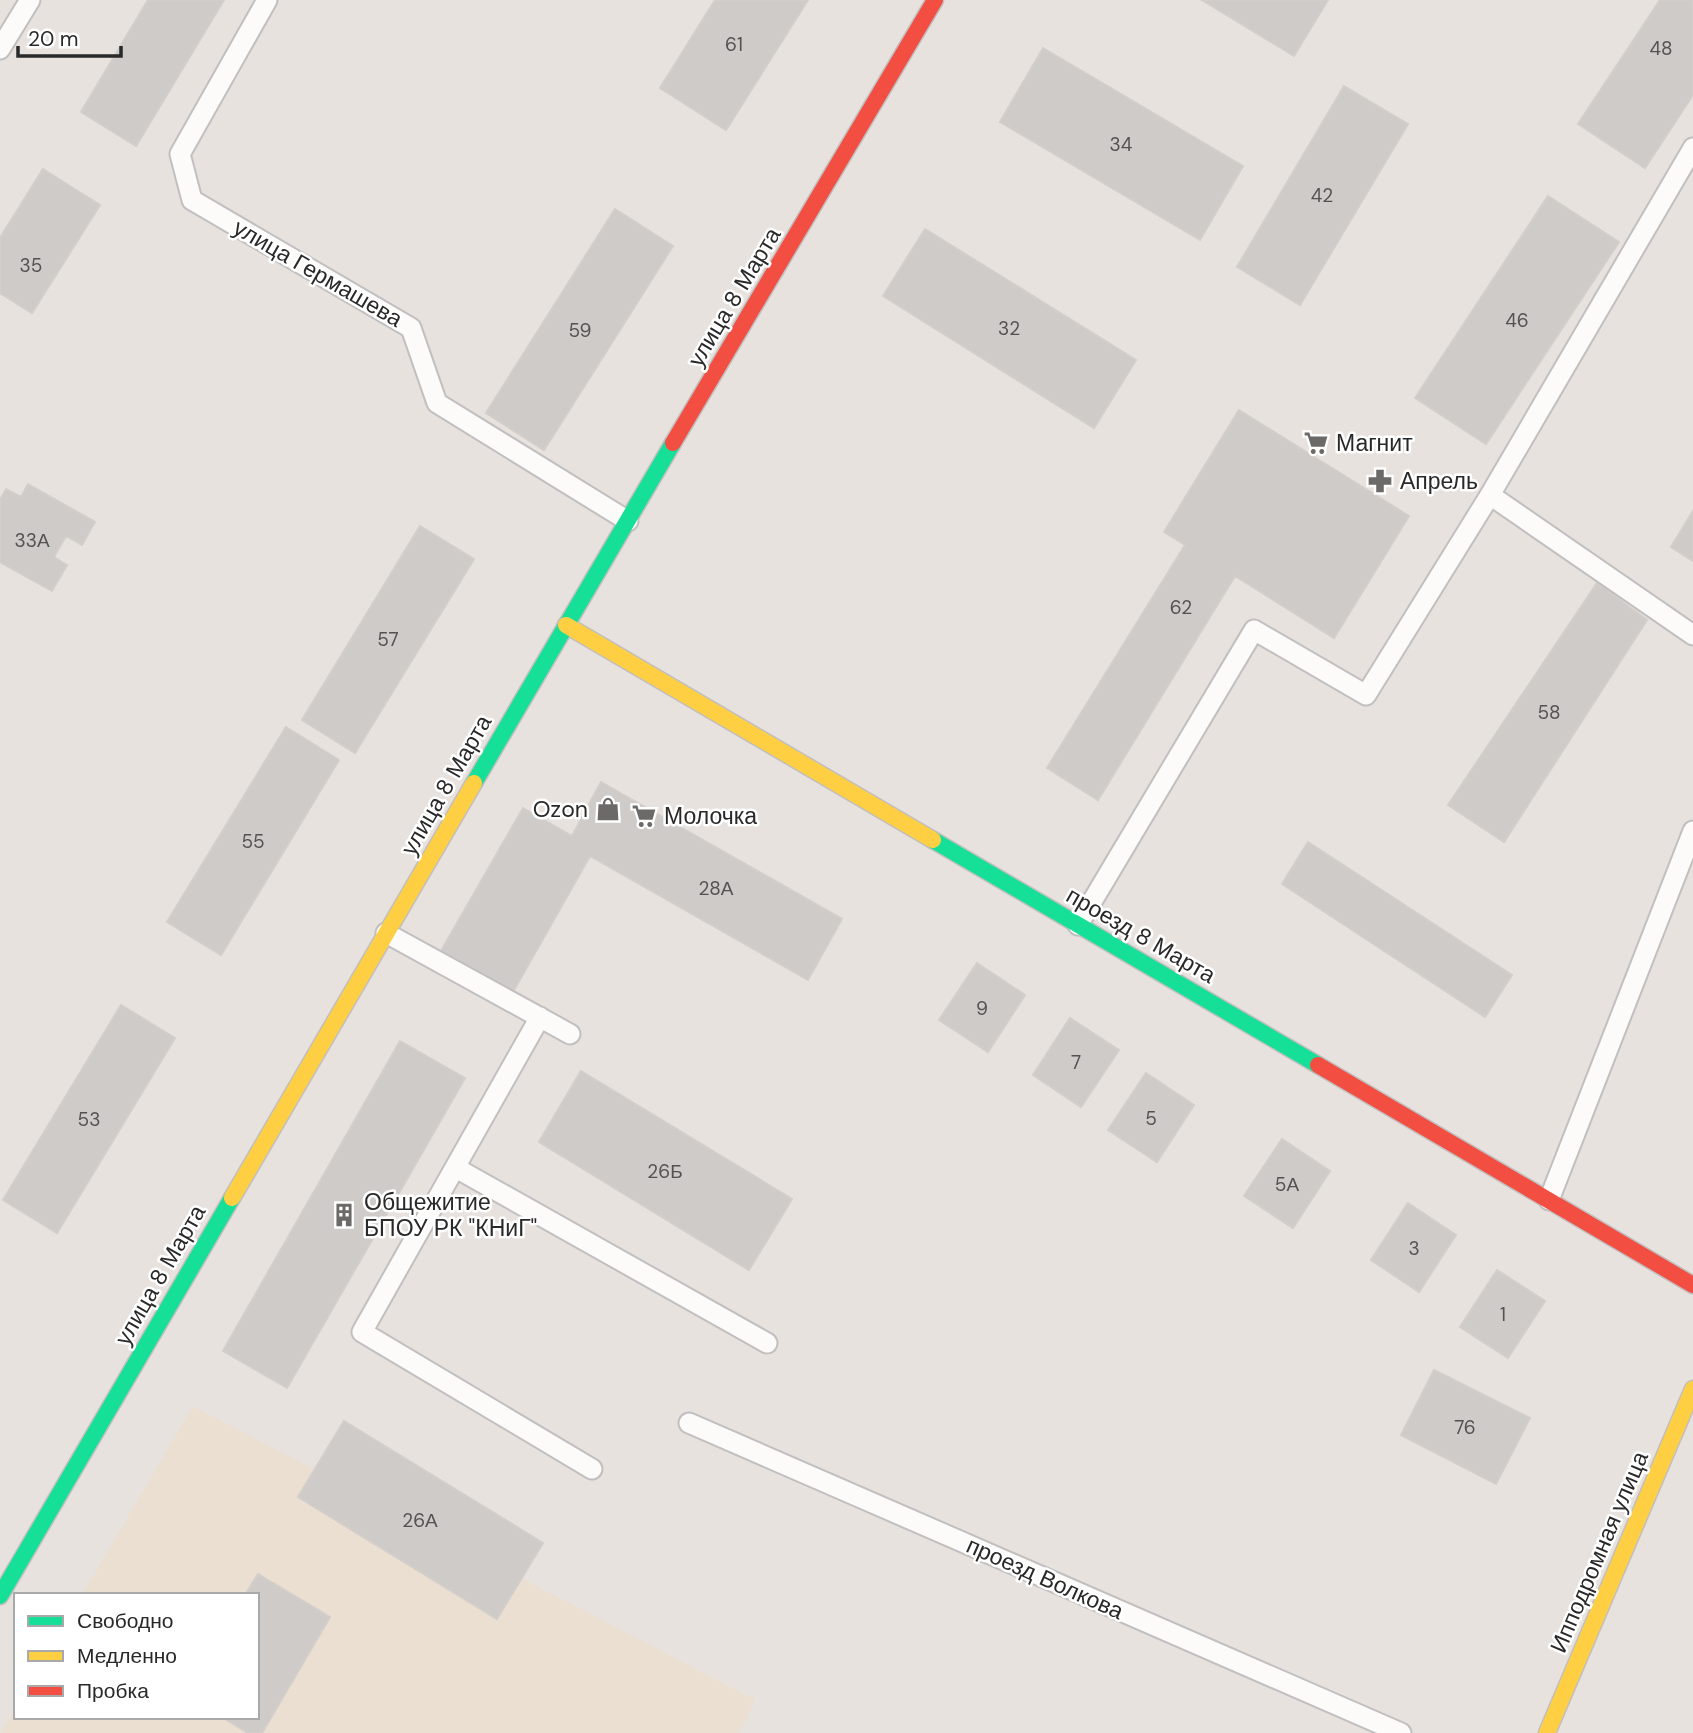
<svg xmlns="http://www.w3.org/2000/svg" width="1693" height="1733" viewBox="0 0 1693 1733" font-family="'DM Sans',sans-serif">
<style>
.education{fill:#ebdfd2}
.building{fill:#cecbc8;stroke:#d3ceca;stroke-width:2}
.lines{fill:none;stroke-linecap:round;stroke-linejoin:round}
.lane-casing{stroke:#c1bfc0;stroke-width:23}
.fast-casing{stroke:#c1bfc0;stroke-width:19}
.slow-casing{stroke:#c1bfc0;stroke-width:19}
.jam-casing{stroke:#c1bfc0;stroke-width:19}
.lane{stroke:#fcfbfa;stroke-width:19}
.fast{stroke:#16e098;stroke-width:16}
.slow{stroke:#ffcf43;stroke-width:16}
.jam{stroke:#f24e42;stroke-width:16}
.labels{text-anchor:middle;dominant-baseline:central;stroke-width:5;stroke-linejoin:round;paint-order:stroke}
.number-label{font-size:19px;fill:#535252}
.street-label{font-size:23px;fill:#292929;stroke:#fff}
.poi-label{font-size:23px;fill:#292929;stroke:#fff;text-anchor:start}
</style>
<rect width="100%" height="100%" fill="#e8e2de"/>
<path class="education" d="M193,1406l562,294 -16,33h-738l15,-25v9h241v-122h-175z"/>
<path class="building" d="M148,0h76l-88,146 -55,-34z
M715,0h93l-82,130 -66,-42z
M1202,0h126l-34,56z
M1660,0h33v95l-48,73 -67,-44z
M1043,48l200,118 -43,74 -200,-118z
M1344,86l64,38 -108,181 -63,-38z
M43,169l57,36 -68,108 -32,-20v-55z
M1548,196l71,46 -133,202 -71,-46z
M615,209l58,37 -129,204 -58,-37z
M925,229l211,131 -42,68 -211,-132z
M1239,410l170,106 -75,122 -99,-62 -137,224 -51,-32 138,-223 -21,-13z
M28,484l67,38 -13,23 -16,-9 -12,21 13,8 -15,26 -52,-29v-62l6,-11 15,8z
M1693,511v50l-22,-14z
M420,526l54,33 -119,194 -53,-33z
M1597,583l50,37 -143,222 -56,-37z
M286,727l53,33 -118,195 -54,-33z
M601,782l241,137 -34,61 -218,-124 -77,136 -72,-41 82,-143 49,28z
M1308,842l204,133 -27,42 -203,-133z
M977,963l48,32 -37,57 -49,-32z
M121,1005l54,33 -118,195 -54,-33z
M1070,1018l49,32 -38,57 -48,-32z
M400,1041l65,37 -178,310 -64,-37z
M581,1071l211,128 -43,71 -210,-128z
M1146,1073l48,32 -37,57 -49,-32z
M1282,1139l48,32 -37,57 -49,-32z
M1408,1203l48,32 -37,57 -48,-32z
M1497,1270l48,31 -37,57 -48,-31z
M1434,1370l96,48 -34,66 -95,-49z
M344,1421l199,122 -46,76 -199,-122z
M258,1574l72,43 -68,116h-14l-26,-16h35v-122h-12z"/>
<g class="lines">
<g class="lane-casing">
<path id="lane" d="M267,0l-87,154 12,46 219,128 26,75 191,118
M0,49l30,-49
M1490,495l203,140
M1078,925l176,-295 112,65 124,-200 203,-347
M386,933l184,101
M540,1017l-178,315 230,137
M456,1168l311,175
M1549,1200l144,-369
M689,1423l712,310"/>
</g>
<g class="fast-casing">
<path id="fast" d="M474,783l199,-340
M933,840l385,225
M0,1596l232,-398"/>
</g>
<g class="slow-casing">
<path id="slow" d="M566,625l367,215
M232,1198l242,-415
M1547,1733l146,-344"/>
</g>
<g class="jam-casing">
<path id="jam" d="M673,443l262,-443
M1318,1065l375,220"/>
</g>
<use href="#lane" class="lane"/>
<use href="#fast" class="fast"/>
<use href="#slow" class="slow"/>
<use href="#jam" class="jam"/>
</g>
<defs>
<g id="supermarket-bare" transform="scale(1.89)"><path d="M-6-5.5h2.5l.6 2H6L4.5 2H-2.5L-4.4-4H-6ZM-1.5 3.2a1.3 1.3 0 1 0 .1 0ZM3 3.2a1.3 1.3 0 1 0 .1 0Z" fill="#6c6a68" stroke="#fff" stroke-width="2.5" paint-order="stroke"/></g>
<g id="pharmacy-bare" transform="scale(1.89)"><path d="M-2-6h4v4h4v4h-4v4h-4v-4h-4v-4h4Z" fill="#6c6a68" stroke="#fff" stroke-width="2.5" paint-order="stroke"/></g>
<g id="shop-bare" transform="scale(1.89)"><path d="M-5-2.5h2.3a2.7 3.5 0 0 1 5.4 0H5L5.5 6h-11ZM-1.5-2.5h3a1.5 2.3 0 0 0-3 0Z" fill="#6c6a68" stroke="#fff" stroke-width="2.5" paint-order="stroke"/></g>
<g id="building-bare" transform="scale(1.89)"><path d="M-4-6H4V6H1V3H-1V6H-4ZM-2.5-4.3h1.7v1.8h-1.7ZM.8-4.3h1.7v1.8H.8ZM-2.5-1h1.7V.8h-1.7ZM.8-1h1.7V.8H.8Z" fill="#6c6a68" stroke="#fff" stroke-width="2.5" paint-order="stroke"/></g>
</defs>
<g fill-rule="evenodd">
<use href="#supermarket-bare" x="1316" y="443"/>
<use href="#pharmacy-bare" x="1380" y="481"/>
<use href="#shop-bare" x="608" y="809"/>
<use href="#supermarket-bare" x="644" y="816"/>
<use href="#building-bare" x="344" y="1215"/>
</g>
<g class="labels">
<g class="number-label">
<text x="734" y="44">61</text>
<text x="1661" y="48">48</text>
<text x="1121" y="144">34</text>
<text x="1322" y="195">42</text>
<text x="31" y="265">35</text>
<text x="1517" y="320">46</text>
<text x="1009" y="328">32</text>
<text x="580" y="330">59</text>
<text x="32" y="540">33А</text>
<text x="1181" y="607">62</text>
<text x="388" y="639">57</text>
<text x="1549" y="712">58</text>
<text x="253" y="841">55</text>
<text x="716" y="888">28А</text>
<text x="982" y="1008">9</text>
<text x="1076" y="1062">7</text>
<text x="1151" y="1118">5</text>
<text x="89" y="1119">53</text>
<text x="665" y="1171">26Б</text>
<text x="1287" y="1184">5А</text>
<text x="1414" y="1248">3</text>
<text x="1503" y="1314">1</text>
<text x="1465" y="1427">76</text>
<text x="420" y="1520">26А</text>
</g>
<g class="street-label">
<text transform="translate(318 273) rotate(30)">улица Гермашева</text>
<text transform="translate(734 297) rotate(-59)">улица 8 Марта</text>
<text transform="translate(446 785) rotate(-60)">улица 8 Марта</text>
<text transform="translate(1141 935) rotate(30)">проезд 8 Марта</text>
<text transform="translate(160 1275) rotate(-60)">улица 8 Марта</text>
<text transform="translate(1599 1552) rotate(-67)">Ипподромная улица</text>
<text transform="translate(1045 1578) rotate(24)">проезд Волкова</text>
</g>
<g class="poi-label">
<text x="1336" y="443">Магнит</text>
<text x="1400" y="481">Апрель</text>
<text x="588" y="809" text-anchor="end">Ozon</text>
<text x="664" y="816">Молочка</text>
<text x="364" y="1202">Общежитие<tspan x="364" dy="26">БПОУ РК "КНиГ"</tspan></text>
</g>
</g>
<rect x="14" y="1593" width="245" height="126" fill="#ffffff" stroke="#a9a9a9" stroke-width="2"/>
<rect x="28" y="1616" width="35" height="10" fill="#16e098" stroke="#a9a9a9" stroke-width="2"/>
<text x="77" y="1628" font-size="21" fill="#292929">Свободно</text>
<rect x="28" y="1651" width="35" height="10" fill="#ffcf43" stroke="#a9a9a9" stroke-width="2"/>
<text x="77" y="1663" font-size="21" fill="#292929">Медленно</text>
<rect x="28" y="1686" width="35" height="10" fill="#f24e42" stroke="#a9a9a9" stroke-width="2"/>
<text x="77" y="1698" font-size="21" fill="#292929">Пробка</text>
<path d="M18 46v10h103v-10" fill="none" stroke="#292929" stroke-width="3.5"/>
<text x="28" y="46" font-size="21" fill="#292929" stroke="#ffffff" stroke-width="5" paint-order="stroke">20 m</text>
</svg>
